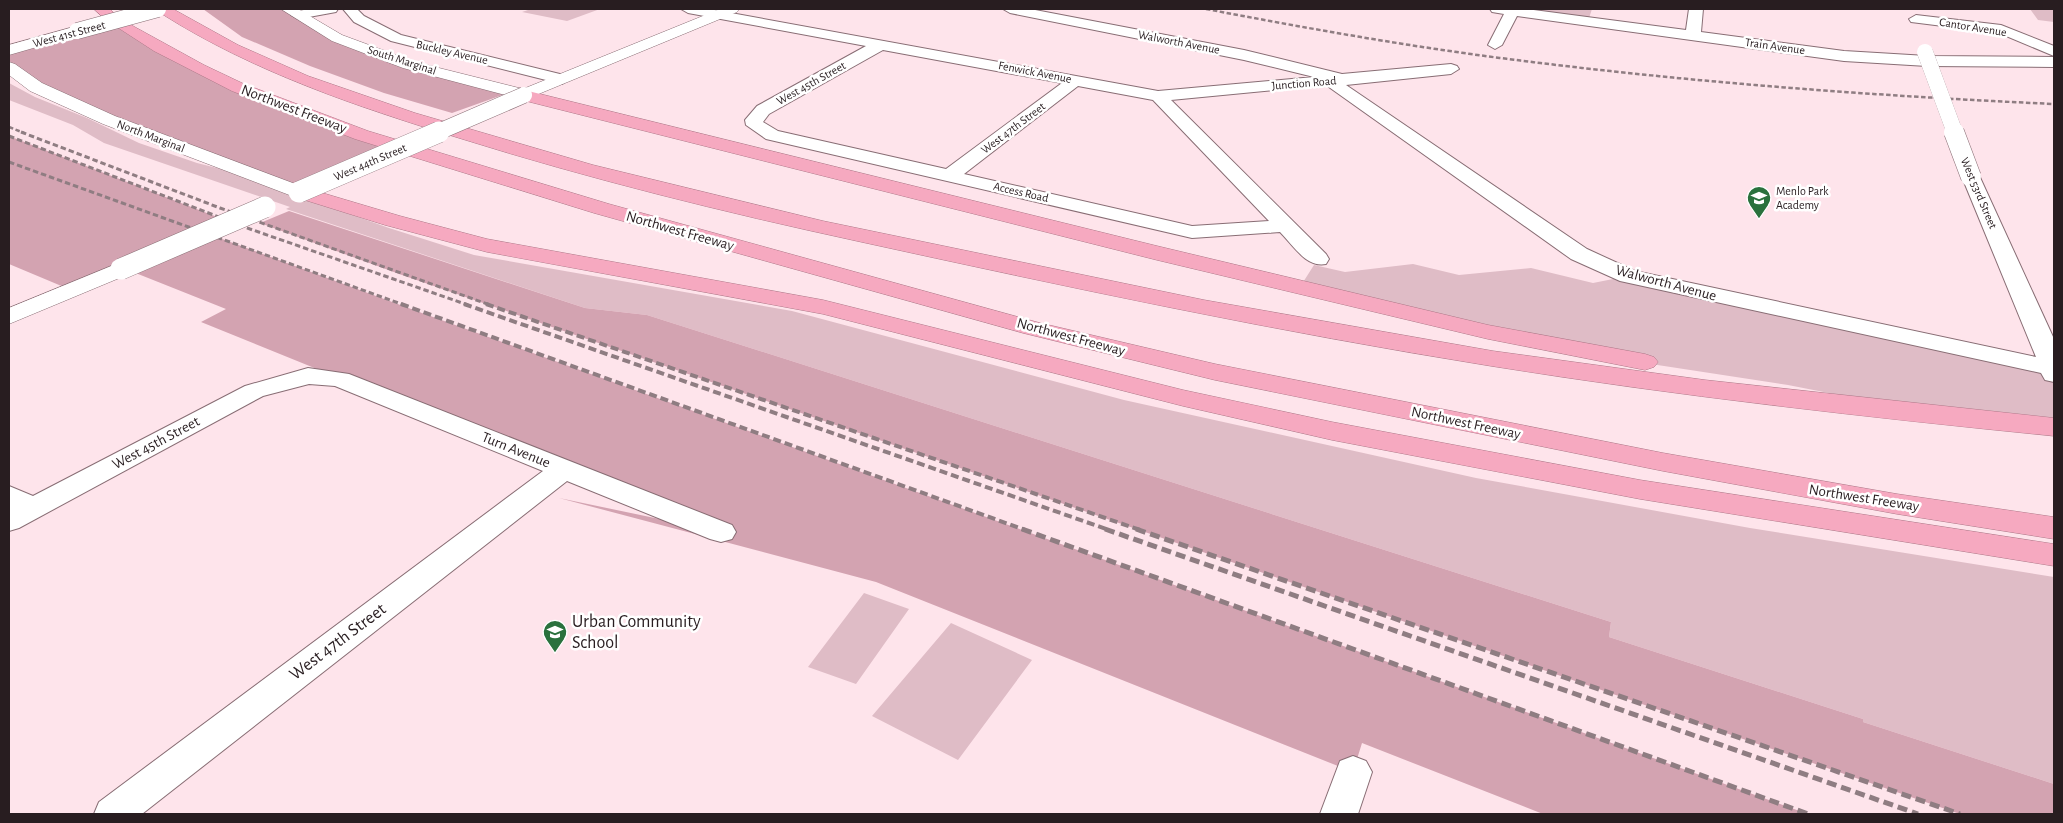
<svg xmlns="http://www.w3.org/2000/svg" width="2063" height="823" viewBox="0 0 2063 823" font-family="'Alegreya Sans',sans-serif">
<style>
.green{fill:#dfbcc6}
.forest{fill:#d3a3b1}
.lines{fill:none;stroke-linecap:round;stroke-linejoin:round}
.minor-casing{stroke:#886d74;stroke-width:2}
.tertiary-casing{stroke:#886d74;stroke-width:1}
.motorway-casing{stroke:#ae7888;stroke-width:1}
.minor{fill:#fff;fill-rule:evenodd}
.tertiary{fill:#fff;fill-rule:evenodd}
.motorway{fill:#f6a9c0;fill-rule:evenodd}
.rail-far3{stroke:#8f7d82;stroke-width:2.5;stroke-dasharray:4.5 2.5;stroke-linecap:butt}
.rail-far2{stroke:#8f7d82;stroke-width:3;stroke-dasharray:5.5 3;stroke-linecap:butt}
.rail-far1{stroke:#8f7d82;stroke-width:4;stroke-dasharray:8 4;stroke-linecap:butt}
.rail{stroke:#8f7d82;stroke-width:5;stroke-dasharray:10 5;stroke-linecap:butt}
.minor-bridge-far1-casing{stroke:#886d74;stroke-width:16;stroke-linecap:butt}
.minor-bridge-casing{stroke:#886d74;stroke-width:21;stroke-linecap:butt}
.tertiary-bridge-far1-casing{stroke:#886d74;stroke-width:17;stroke-linecap:butt}
.tertiary-bridge-casing{stroke:#886d74;stroke-width:22;stroke-linecap:butt}
.minor-bridge-far1{stroke:#fff;stroke-width:16}
.minor-bridge{stroke:#fff;stroke-width:20}
.tertiary-bridge-far1{stroke:#fff;stroke-width:16}
.tertiary-bridge{stroke:#fff;stroke-width:21}
.labels{text-anchor:middle;dominant-baseline:central;stroke-width:5;stroke-linejoin:round;paint-order:stroke}
.far-street-label{font-size:12px;fill:#281d20;stroke:#fff}
.far-poi-label{font-size:12px;fill:#281d20;stroke:#fff;text-anchor:start}
.street-label{font-size:15px;fill:#281d20;stroke:#fff}
.near-poi-label{font-size:18px;fill:#281d20;stroke:#fff;text-anchor:start}
.near-street-label{font-size:18px;fill:#281d20;stroke:#fff}
</style>
<rect width="100%" height="100%" fill="#fee4eb"/>
<path class="green" d="M531,9h69l-33,12 -45,-9z
M1497,9h95l-4,12z
M2030,9h23l1,13 -16,-2z
M9,83l26,14 52,21 52,25 58,20 32,8 160,57 85,27 318,56 332,89 352,78 274,50 304,49v207l-191,-62v-3l-254,-82 2,-15 -964,-307 -62,-7 -299,-99 4,-2 -186,-64 -31,-18 -64,-25z
M1413,264l46,11 72,-7 62,15 35,-7 424,92 2,7v52l-118,-13 -148,-29 -137,-21 -351,-77 14,-22 31,7z
M864,593l45,16 -53,75 -48,-17z
M951,623l81,37 -74,100 -86,-44z"/>
<path class="forest" d="M203,9h85l49,29 174,54 -59,21 -68,-20 -74,-27 -68,-29z
M117,20l63,40 208,84 -89,48 -263,-105 -27,-20v-17z
M9,136l221,86 -24,11 216,80 1386,501h-265l-181,-71 -9,29 -477,-190 -317,-84 158,33 -516,-209 25,-13 -103,-41 -52,22 -62,-26z
M289,211l296,97 62,7 964,307 -2,15 254,82v3l191,62v30h-94l-1558,-539 -142,-52z"/>
<g class="lines">
<g class="minor-casing">
<path id="minor" d="M309,9h29l-2,3 -38,7 -7,-4 2,-3z
M343,9h14l7,7 37,19 167,41 2,3 -8,5 -171,-43 -37,-19z
M681,9h28l449,82 156,-14 -70,-17 -234,-47 -7,-4h27l214,41 98,24 109,-10 6,2 2,3 -8,5 -105,11 241,164 48,22 401,86 -74,-180 2,-4h14l76,166v43l-9,-2 -4,-7 -421,-92 -49,-22 -245,-174 -155,15 155,154 3,5 -3,5c-20,4 -33,-19 -46,-32l-88,6 -426,-99 -20,-14 -1,-5 12,-14 109,-60 -178,-33zM883,50l179,33 -116,86 -168,-38 -15,-9 6,-8zM1078,86l75,14 116,121 -77,5 -228,-52z
M1490,9h36l160,21 3,-21h14l-2,23 143,19 83,5 127,1v10l-127,-1 -83,-5 -327,-45 -15,29 -7,4 -7,-4 16,-31 -12,-2z
M1916,15l85,10 53,21v10l-55,-23 -88,-11 -2,-3z
M308,368l41,6 383,151 4,7 -4,7 -11,3 -11,-3 -143,-58 -425,333h-48l5,-12 444,-331 -208,-85 -26,-2 -46,12 -244,132 -10,3v-45l24,10 212,-110z
M1353,756l13,5 6,11 -14,42h-38l20,-53z"/>
</g>
<g class="tertiary-casing">
<path id="tertiary" d="M281,9h17l44,26 73,27 108,27 197,-80h19l-2,3 -213,88 -121,-32 -71,-27z
M77,26l5,2 3,3 -3,3 -73,21v-10z
M9,62l6,2 27,19 73,33 191,72 3,4 -3,4 -7,2 -7,-2 -189,-72 -73,-33 -21,-16z
M121,262l8,2 3,5 -3,5 -120,50v-16z"/>
</g>
<g class="motorway-casing">
<path id="motorway" d="M94,9h16l8,8 -2,3h-10z
M161,9h12l65,36 70,31 107,37 178,52 230,56 381,79 289,51 212,29 349,38v18c-188,-19 -377,-40 -563,-70 -213,-34 -424,-79 -634,-125 -134,-29 -267,-62 -398,-103 -104,-32 -205,-66 -297,-124l-2,-3z
M122,20l82,45 40,19 124,47 241,73 431,119 175,41 448,89 234,41 157,23v22l-157,-25 -234,-43 -448,-91 -192,-47 -429,-120 -239,-74 -123,-48 -78,-40 -37,-24 -2,-3z
M524,90l633,156 331,79 157,29 9,3 4,5 -4,5 -9,3 -157,-31 -331,-79 -639,-161 -3,-4 3,-4z
M299,186l101,30 87,23 336,61 360,90 149,32 308,58 414,64v22l-414,-67 -308,-59 -149,-34 -360,-92 -336,-62 -102,-27 -93,-29 -3,-4 3,-4z"/>
</g>
<use href="#minor" class="minor"/>
<use href="#tertiary" class="tertiary"/>
<use href="#motorway" class="motorway"/>
<path class="rail-far3" d="M1206,9c105,20 211,39 318,52 176,22 353,35 530,43
M9,127l15,6"/>
<path class="rail-far2" d="M21,132l199,76 270,97
M9,136l241,93 218,76
M9,162l395,143"/>
<path class="rail-far1" d="M401,304l624,226
M464,304l645,226
M486,304l654,226"/>
<path class="rail" d="M1022,529l786,285
M1105,529l813,285
M1136,529l824,285"/>
<g class="minor-bridge-far1-casing">
<path id="minor-bridge-far1" d="M1925,52l30,81"/>
</g>
<g class="minor-bridge-casing">
<path id="minor-bridge" d="M1954,132l17,45"/>
</g>
<g class="tertiary-bridge-far1-casing">
<path id="tertiary-bridge-far1" d="M77,31l81,-22
M436,133l88,-38"/>
</g>
<g class="tertiary-bridge-casing">
<path id="tertiary-bridge" d="M299,192l140,-60
M121,269l144,-62"/>
</g>
<use href="#minor-bridge-far1" class="minor-bridge-far1"/>
<use href="#minor-bridge" class="minor-bridge"/>
<use href="#tertiary-bridge-far1" class="tertiary-bridge-far1"/>
<use href="#tertiary-bridge" class="tertiary-bridge"/>
</g>
<defs>
<g id="school-pin" transform="scale(1.25)"><path d="M0 17L-7.5 6A9.5 9.5 0 1 1 7.5 6Z" fill="#2a713d" stroke="#fff"/><path d="M0-5L7-2L0 1L-7-2ZM-4 1L0 2.5L4 1V4Q0 6-4 4Z" fill="#fff"/></g>
</defs>
<g fill-rule="evenodd">
<use href="#school-pin" x="1759" y="198"/>
<use href="#school-pin" x="555" y="632"/>
</g>
<g class="labels">
<g class="far-street-label">
<text transform="translate(1973 27) rotate(9)">Cantor Avenue</text>
<text transform="translate(69 34) rotate(-15)">West 41st Street</text>
<text transform="translate(1179 42) rotate(11)">Walworth Avenue</text>
<text transform="translate(1775 46) rotate(8)">Train Avenue</text>
<text transform="translate(452 52) rotate(13)">Buckley Avenue</text>
<text transform="translate(402 60) rotate(18)">South Marginal</text>
<text transform="translate(1035 72) rotate(11)">Fenwick Avenue</text>
<text transform="translate(811 83) rotate(-29)">West 45th Street</text>
<text transform="translate(1304 83) rotate(-5)">Junction Road</text>
<text transform="translate(1013 128) rotate(-37)">West 47th Street</text>
<text transform="translate(151 136) rotate(21)">North Marginal</text>
<text transform="translate(370 162) rotate(-23)">West 44th Street</text>
<text transform="translate(1021 192) rotate(13)">Access Road</text>
<text transform="translate(1979 193) rotate(67)">West 53rd Street</text>
</g>
<g class="far-poi-label">
<text x="1776" y="191">Menlo Park<tspan x="1776" dy="14">Academy</tspan></text>
</g>
<g class="street-label">
<text transform="translate(294 109) rotate(21)">Northwest Freeway</text>
<text transform="translate(680 231) rotate(16)">Northwest Freeway</text>
<text transform="translate(1666 283) rotate(15)">Walworth Avenue</text>
<text transform="translate(1071 337) rotate(15)">Northwest Freeway</text>
<text transform="translate(1466 423) rotate(12)">Northwest Freeway</text>
<text transform="translate(156 443) rotate(-28)">West 45th Street</text>
<text transform="translate(516 450) rotate(22)">Turn Avenue</text>
<text transform="translate(1864 498) rotate(9)">Northwest Freeway</text>
</g>
<g class="near-poi-label">
<text x="572" y="622">Urban Community<tspan x="572" dy="21">School</tspan></text>
</g>
<g class="near-street-label">
<text transform="translate(338 642) rotate(-37)">West 47th Street</text>
</g>
</g>
<rect width="2063" height="823" fill="none" stroke="#281d20" stroke-width="20"/>
</svg>
